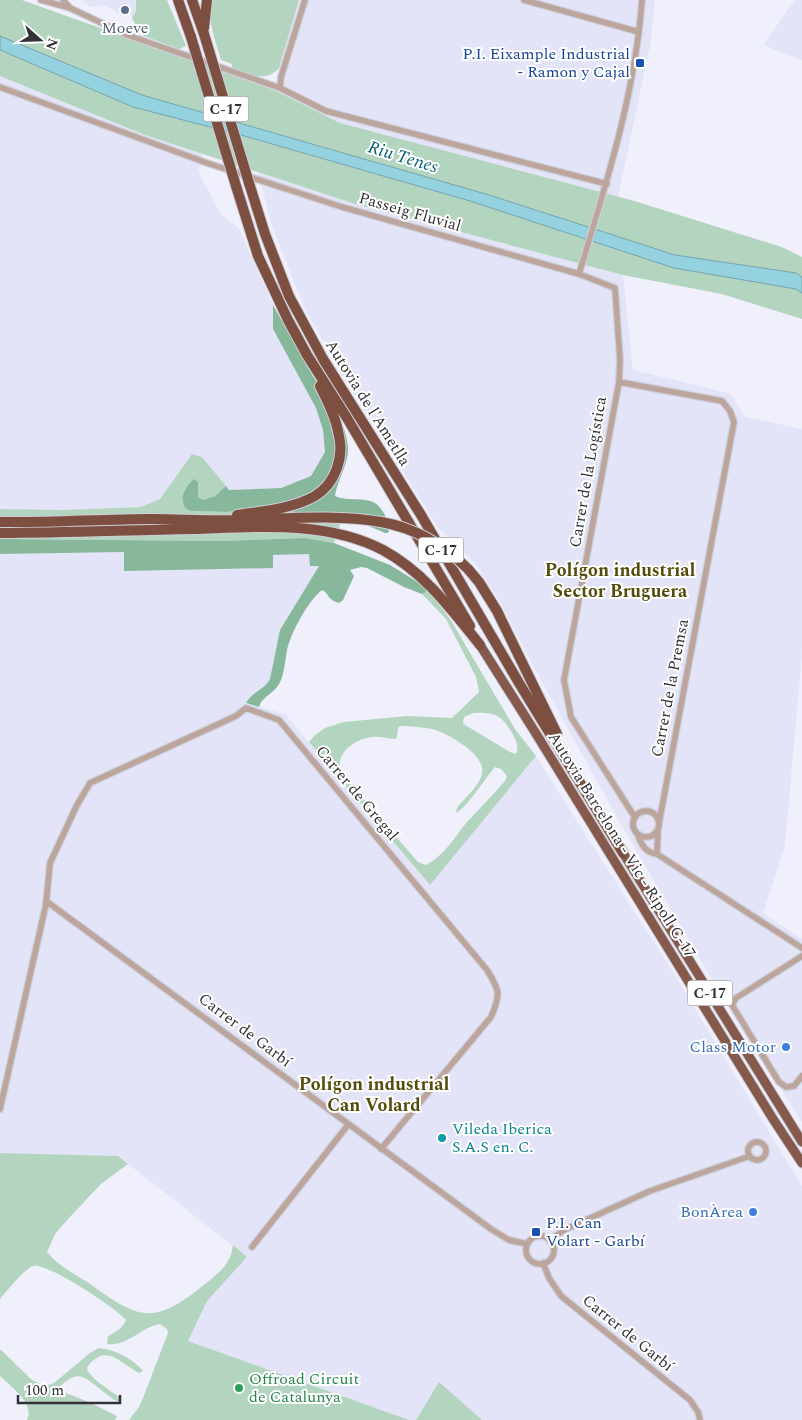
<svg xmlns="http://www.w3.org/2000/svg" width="802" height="1420" viewBox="0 0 802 1420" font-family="Spectral,serif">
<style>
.built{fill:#e3e4f7}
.green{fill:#b3d4bf;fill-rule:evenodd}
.forest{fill:#87b89b}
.water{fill:#93d2de;stroke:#76a2ac}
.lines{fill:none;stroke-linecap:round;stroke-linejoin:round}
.minor-casing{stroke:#cdced8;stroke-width:8}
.trunk-casing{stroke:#cdced8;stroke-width:11}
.motorway-casing{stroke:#cdced8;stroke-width:12}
.minor{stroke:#bca59d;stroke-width:5.5}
.trunk{stroke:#855a4c;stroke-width:9}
.motorway{stroke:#7c4f40;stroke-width:10}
.motorway-bridge-casing{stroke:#cdced8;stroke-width:12;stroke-linecap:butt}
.motorway-bridge{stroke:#7c4f40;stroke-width:10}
.service-dot{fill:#5c6f8a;stroke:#fff;stroke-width:2}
.transit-dot{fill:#1a4fb4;stroke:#fff;stroke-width:2}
.shop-dot{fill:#3f7fe0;stroke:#fff;stroke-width:2}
.culture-dot{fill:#0f9aa8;stroke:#fff;stroke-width:2}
.leisure-dot{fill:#2e9e5b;stroke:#fff;stroke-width:2}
.labels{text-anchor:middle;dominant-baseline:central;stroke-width:4;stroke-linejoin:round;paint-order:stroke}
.shield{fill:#fff;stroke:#707072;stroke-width:1}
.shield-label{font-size:15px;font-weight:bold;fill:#323236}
.service-label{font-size:16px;fill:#4e5e75;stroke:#fff}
.transit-label{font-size:16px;fill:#164399;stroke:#fff;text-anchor:end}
.street-label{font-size:16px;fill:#323236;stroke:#fff}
.shop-label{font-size:16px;fill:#366cbe;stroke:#fff;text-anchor:end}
.culture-label{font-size:16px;fill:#0d838f;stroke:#fff;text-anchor:start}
.leisure-label{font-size:16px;fill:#27864d;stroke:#fff;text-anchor:start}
.water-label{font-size:18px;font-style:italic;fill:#08626f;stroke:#fff}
.neighbourhood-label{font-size:18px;font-weight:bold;fill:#544c0b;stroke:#fff}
</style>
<rect width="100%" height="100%" fill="#eff0fb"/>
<path class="built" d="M80,0h56v12l-4,6 -1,-4 -15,-1 -3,-4 -10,-4 -12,2z
M299,0h356l-4,41 -33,156 -278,-74 -64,-32 3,-23z
M795,0h7v60l-39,-15z
M0,76l145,59 58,19 -5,17 22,42 19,16 34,76v24l43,79 7,22 2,22 -14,24 -30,12 -52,2 -27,-33 -10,-3 -32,45 -19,8 -79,3 -62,-1z
M258,172l97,32 268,71 10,95 98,24 14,23 57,12v225l-17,192 -22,67 39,26v183l-78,-122 -101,-172 -93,-168 -33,-63 -21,-32 -22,-24 -15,-12 -95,-151 -40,-71 -32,-81z
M124,552v18l149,-2v-13l36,-1 10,12 -39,64 -10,49 -4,7 -17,12 -3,5 39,11 144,170 107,-128 135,213 131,217v234h-320l-43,-37 -23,37h-7l-221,-79 19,-40 40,-44 -129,-101 -118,-3v-599z"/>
<path class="green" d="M0,0h22l254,91 64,32 291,77 151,47 20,10v20l-6,-4 -121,-18 -186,-60 -347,-100 -142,-59z
M136,0h31l19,46 -7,3 -35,-13 -6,-6 -6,-12 4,-7z
M212,0h87l-20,68c-14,16 -29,5 -47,0v-4l-11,-4c-5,-18 -15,-42 -9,-60z
M0,50l133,57 108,28 229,66 204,67 122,21 6,4v26l-80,-25 -99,-19 -268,-71 -210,-69 -145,-59z
M192,454l10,3 24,29 -11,10 -12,4 -5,-3v-15l-6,-1 -7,8 -3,13 8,9 37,1 50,-6 66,9 -9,28 -29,-5 -82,3 -223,-2v-30l62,1 79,-3 19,-8z
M427,588l23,31 65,110 21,27 -106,129 -121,-143 6,-7 10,-7 19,-6 64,-6 44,2 26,-25 1,-2 -3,-14 -30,-58 -24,-25 3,-1zM473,713c21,-1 28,1 39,20 4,6 6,12 5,19l-2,2 -5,-2 -45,-27 -2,-2 1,-6zM400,726c11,0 21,1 32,3 15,4 54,25 50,44 -2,13 -18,25 -25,35l-1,5c8,-2 31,-37 39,-46l6,2 6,7 -2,5c-12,14 -25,27 -38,41 -13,16 -22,33 -41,43l-8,-3 -74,-85c-14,-20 9,-38 28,-40 8,-1 15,2 23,2l2,-2 1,-9z
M0,1153l118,3 10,8 -27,20 -33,35 -13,15 -8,18c12,15 30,23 46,34 49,36 64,37 112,-2 14,-11 26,-20 28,-39l14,12 -40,44 -19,40 221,79h-280l10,-13 4,-9 25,-65 -1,-4 -7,-5c-19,3 -33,23 -53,20l1,-8c8,-4 15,-8 18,-16 -10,-12 -79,-58 -93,-54 -9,3 -26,25 -33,33z
M99,1348c17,2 33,10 44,23l-4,2c-20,-10 -32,-30 -51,-7l-1,4c8,12 22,19 33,28l-1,4c-13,-4 -32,-30 -45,-25 -6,2 -10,6 -14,9l1,5 30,12 26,13 -2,4h-88c8,-17 -16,-33 -27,-44v-27l32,31 13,6 9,-3 36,-30z
M439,1382l43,38h-66z"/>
<path class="forest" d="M273,305c12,20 22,41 34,61 13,24 40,53 41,82 1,15 -11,33 -13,48 15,7 37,-2 46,13 4,5 7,12 9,18l-2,6h-3l-42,-18 -45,-2 -21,-7 -50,6 -37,-1c-14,-7 -6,-24 4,-32l4,3v15l5,3 12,-4 11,-10 3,4 52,-2 30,-12 14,-24 -2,-22 -7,-22 -43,-79z
M305,538l29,5 56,22 37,23 -2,5 -3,1 -18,-7 -37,-19 -6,-1 -11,3 4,6 -11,24 -4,3c-13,-4 -9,-9 -17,-13 -14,11 -31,42 -35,60 -2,11 -3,29 -10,37 -6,8 -15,10 -18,20l-13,-4c5,-10 18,-13 24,-24l10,-49 39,-64h-9l-1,-12 -36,1v13l-149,3v-19l-124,2v-15l223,2z"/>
<path class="water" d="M0,36l142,59 347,100 186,60 121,18 6,4v16l-6,-4 -122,-21 -204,-67 -229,-66 -108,-28 -133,-57z"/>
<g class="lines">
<g class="minor-casing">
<path id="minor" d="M41,0l29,8 57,27 153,53 46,23 281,73
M63,0l7,8
M524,0l115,32
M0,87l207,76 135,44 237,67 36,14 5,72 -1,22 -55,298 7,37 63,99
M280,88l1,-11 24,-77
M579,274c27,-90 56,-179 63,-274
M619,382l103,19 8,10 4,11 -75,401
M633 824a13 13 0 1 1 26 0a13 13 0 1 1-26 0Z
M638,835c3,10 8,18 19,19l145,94
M657,854l1,-25
M46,901l445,328 18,11 18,4
M802,956l-66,42 -4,7 47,77 7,5 8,-1 8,-10
M0,1109l46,-205 4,-41 27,-58 13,-22 146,-67 10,-8 33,12 208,250c13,21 14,24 4,47l-110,132
M748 1151a9 9 0 1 1 18 0a9 9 0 1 1-18 0Z
M526 1250a14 14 0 1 1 28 0a14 14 0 1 1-28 0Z
M549,1240l17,-11 84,-38 100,-35
M252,1247l96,-122
M543,1263l6,15 12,18 129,104 8,12 2,8"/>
</g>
<g class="trunk-casing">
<path id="trunk" d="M480,645l55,87 238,387 29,44
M623,853l179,289"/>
</g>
<g class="motorway-casing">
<path id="motorway" d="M178,0l13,37
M192,0l12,34
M204,28l3,-28
M249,183l16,51 24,62 34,63 98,156 98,168 104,170
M236,186l22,70 30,64 19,35 40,63 123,208
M237,515c25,-4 55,-6 78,-19 20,-12 29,-38 24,-60 -3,-18 -11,-34 -19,-50
M0,522c51,1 102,-3 152,-3 28,0 56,2 84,1 48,-1 98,-6 145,2
M0,533c64,0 129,-3 193,-4 63,-2 132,-9 190,21 42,23 68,59 97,95
M468,569l11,13 18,29 60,123"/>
</g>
<use href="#minor" class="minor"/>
<use href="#trunk" class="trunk"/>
<use href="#motorway" class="motorway"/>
<g class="motorway-bridge-casing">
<path id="motorway-bridge" d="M204,34l45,149
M191,37l45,149
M381,522c35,6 62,22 87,47"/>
</g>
<use href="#motorway-bridge" class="motorway-bridge"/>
</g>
<circle class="service-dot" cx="125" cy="10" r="5"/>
<g class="transit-dot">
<rect x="635" y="58" width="10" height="10" rx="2.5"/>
<rect x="531" y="1227" width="10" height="10" rx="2.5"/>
</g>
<g class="shop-dot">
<circle cx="786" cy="1047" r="5"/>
<circle cx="753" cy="1212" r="5"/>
</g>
<circle class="culture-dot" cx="442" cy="1138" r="5"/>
<circle class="leisure-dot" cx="239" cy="1388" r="5"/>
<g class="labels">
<g class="shield">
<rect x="203.5" y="96.5" width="45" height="25" rx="4"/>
<rect x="418.5" y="537.5" width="45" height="25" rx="4"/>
<rect x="687.5" y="980.5" width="45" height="25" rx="4"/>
</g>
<g class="shield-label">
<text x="226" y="109">C-17</text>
<text x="441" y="550">C-17</text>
<text x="710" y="993">C-17</text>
</g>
<g class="service-label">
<text x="125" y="28">Moeve</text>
</g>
<g class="transit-label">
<text x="630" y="54">P.I. Eixample Industrial<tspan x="630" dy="18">- Ramon y Cajal</tspan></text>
<text x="546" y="1223" text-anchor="start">P.I. Can<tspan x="546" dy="18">Volart - Garbí</tspan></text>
</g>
<g class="street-label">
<text transform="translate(410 212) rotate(16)">Passeig Fluvial</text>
<text transform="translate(368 403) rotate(58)">Autovia de l'Ametlla</text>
<text transform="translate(588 472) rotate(-80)">Carrer de la Logística</text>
<text transform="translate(670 688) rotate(-79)">Carrer de la Premsa</text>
<text transform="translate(357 793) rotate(50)">Carrer de Gregal</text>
<text transform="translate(622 845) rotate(58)">Autovia Barcelona - Vic - Ripoll C-17</text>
<text transform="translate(245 1030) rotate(37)">Carrer de Garbí</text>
<text transform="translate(628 1333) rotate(39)">Carrer de Garbí</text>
</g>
<g class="shop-label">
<text x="776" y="1047">Class Motor</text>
<text x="743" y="1212">BonÀrea</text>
</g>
<g class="culture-label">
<text x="452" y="1129">Vileda Iberica<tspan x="452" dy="18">S.A.S en. C.</tspan></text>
</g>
<g class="leisure-label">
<text x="249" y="1379">Offroad Circuit<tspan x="249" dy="18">de Catalunya</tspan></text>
</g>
<g class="water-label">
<text transform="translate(403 157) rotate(17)">Riu Tenes</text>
</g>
<g class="neighbourhood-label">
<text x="620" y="570">Polígon industrial<tspan x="620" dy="21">Sector Bruguera</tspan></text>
<text x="374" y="1084">Polígon industrial<tspan x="374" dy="21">Can Volard</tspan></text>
</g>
</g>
<g transform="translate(40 40) rotate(110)" stroke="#ffffff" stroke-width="4" paint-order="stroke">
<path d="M0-4L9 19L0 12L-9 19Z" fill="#323236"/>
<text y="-8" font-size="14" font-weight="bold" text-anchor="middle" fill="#323236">N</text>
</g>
<path d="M18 1395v8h102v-8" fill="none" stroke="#323236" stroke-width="2.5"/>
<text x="25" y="1395" font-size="15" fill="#323236" stroke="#ffffff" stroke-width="4" paint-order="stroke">100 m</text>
</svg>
